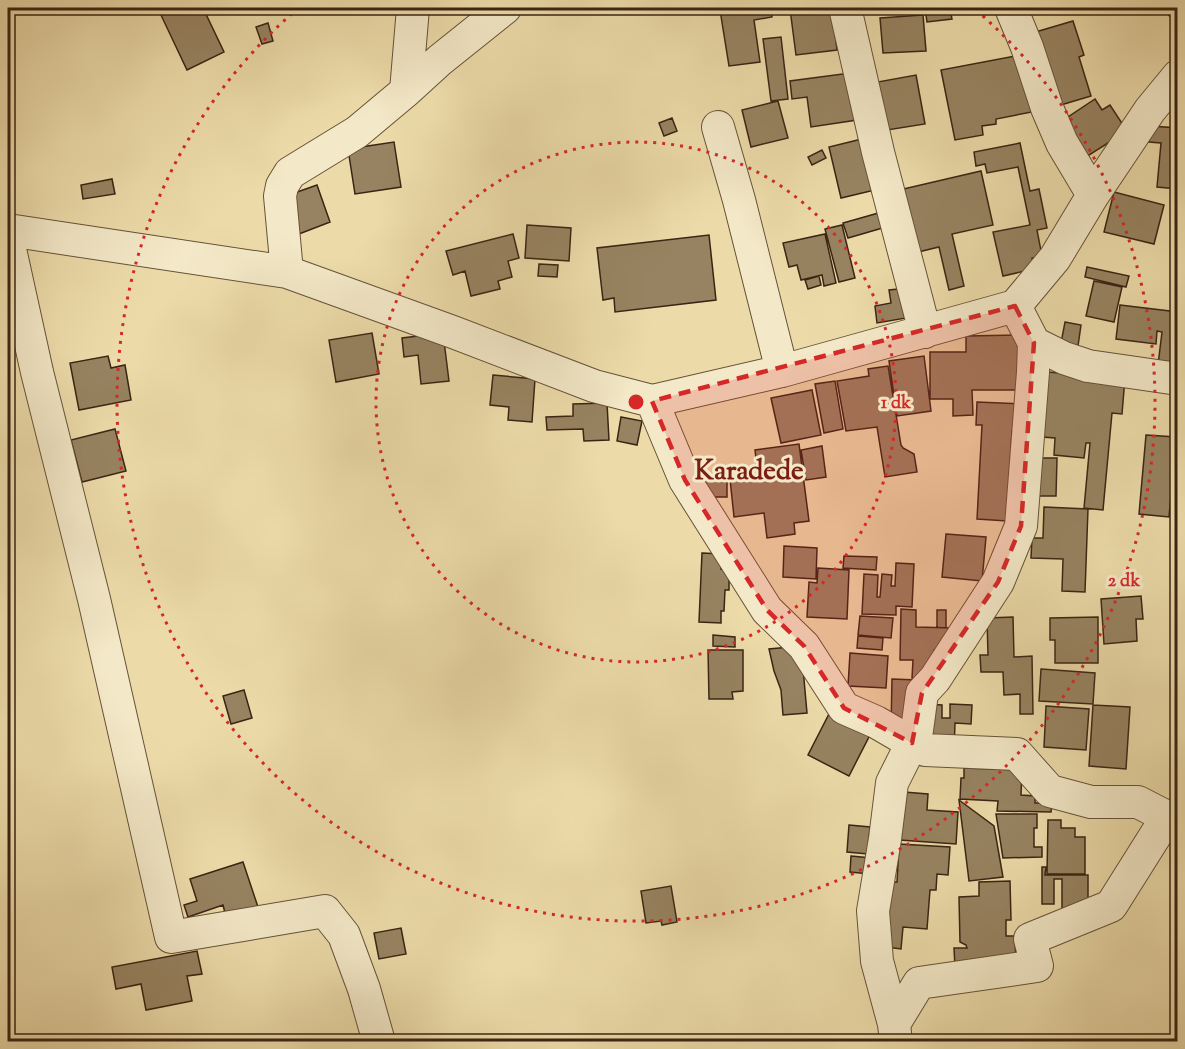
<svg xmlns="http://www.w3.org/2000/svg" width="1185" height="1049" viewBox="0 0 1185 1049" font-family="'Sorts Mill Goudy',serif">
<style>
.building{fill:#978361;stroke:#3a2413;stroke-width:1.5}
.lines{fill:none;stroke-linecap:round;stroke-linejoin:round}
.minor-casing{stroke:#665238;stroke-width:34}
.minor{stroke:#f3e8c7;stroke-width:32}
.marked{fill:#d62828;fill-opacity:0.2;stroke:#d62828;stroke-width:4.5;stroke-dasharray:12 8;stroke-linejoin:round}
.ring{fill:none;stroke:#d62828;stroke-width:3;stroke-dasharray:3 6}
.labels{text-anchor:middle;dominant-baseline:central;stroke-width:6;stroke-linejoin:round;paint-order:stroke}
.quarter-label{font-size:27px;font-weight:bold;fill:#7a1f14;stroke:#f3e8c7}
.centre{fill:#d62828;stroke:#f3e8c7;stroke-width:3}
.ring-label{font-size:18px;text-anchor:middle;font-weight:bold;fill:#d62828;stroke:#f3e8c7;stroke-width:6;stroke-linejoin:round;paint-order:stroke}
</style>
<rect width="100%" height="100%" fill="#ecdba9"/>
<filter id="stains"><feTurbulence type="fractalNoise" baseFrequency=".00333" numOctaves="4"/><feColorMatrix values="0 0 0 0 .2 0 0 0 0 .09 0 0 0 0 .02 0 0 0 .5 -.17"/></filter>
<radialGradient id="worn" r=".72"><stop offset=".6" stop-color="#630" stop-opacity="0"/><stop offset="1" stop-color="#630" stop-opacity=".3"/></radialGradient>
<path class="building" d="M172,8h13l3,6 15,-6 21,44 -37,18 -27,-57z
M739,8h32l1,9 -18,3 6,42 -31,4 -9,-56z
M799,8h33l5,42 -41,5 -6,-46z
M925,8h25l2,11 -25,3z
M1162,8h16v17z
M923,15l3,36 -43,2 -3,-35z
M1073,21l11,34 -5,2 12,39 -37,11 -22,-74z
M268,23l5,18 -11,3 -6,-17z
M781,37l7,62 -17,2 -8,-62z
M1026,54l11,57 -41,8v5l-14,2 1,9 -28,5 -14,-70z
M850,73l7,47 -46,7 -4,-30 -15,2 -2,-18z
M916,75l9,49 -44,7 -9,-48z
M1095,99l7,11 8,-5 17,26 -41,26 -24,-36z
M778,101l10,37 -37,9 -9,-37z
M672,118l5,13 -13,5 -5,-13z
M1151,126l27,2v61l-21,-2 4,-44 -12,-1z
M866,138l13,51 -38,9 -12,-51z
M394,142l7,45 -46,7 -7,-45z
M1020,143l10,48 9,-2 8,39 -10,2 5,26 -10,2 2,11 -31,7 -10,-44 37,-7 -12,-58 -31,6 -2,-9 -9,2 -2,-14z
M822,150l4,8 -14,7 -4,-8z
M981,171l12,54 -41,9 12,52 -15,4 -10,-43 -25,6 -15,-63z
M112,179l3,15 -32,5 -2,-14z
M317,185l13,37 -31,12 -13,-38z
M1114,192l50,13 -10,39 -50,-12z
M882,212l4,15 -38,11 -5,-15z
M1178,216v65h-7z
M527,225l44,3 -2,33 -44,-3z
M842,225l13,53 -16,4 -14,-53z
M513,234l6,24 -11,3 4,16 -14,4 2,8 -29,7 -6,-25 -12,4 -7,-24z
M825,234l11,49 -12,3 -2,-11 -21,5 -4,-15 -8,2 -6,-24z
M709,235l7,65 -101,12 -1,-14 -11,2 -6,-52z
M539,264l19,1 -1,12 -19,-1z
M1087,267l42,9 -3,11 -41,-10z
M819,276l2,9 -13,4 -3,-9z
M1094,281l28,6 -8,35 -28,-6z
M908,288l4,29 -35,6 -2,-17 16,-3 -2,-13z
M1172,290h6v20h-6z
M1120,305l58,7v64l-21,-3 5,-41 -5,-1 -1,13 -40,-5z
M1065,322l16,3 -3,21 -17,-3z
M372,333l7,41 -43,8 -7,-42z
M443,333l6,48 -28,3 -3,-29 -14,2 -2,-19z
M1019,335l1,55h-48l1,25 -20,1v-17h-23v-47h36v-16z
M108,356l3,12 14,-3 6,35 -52,10 -9,-47z
M924,356l7,55 -34,5 -8,-55z
M888,366l13,79 2,3 11,6 3,18 -32,5 -8,-50 -31,4 -9,-50 32,-5 -1,-7z
M1047,372l78,6 -3,36 -10,-1 -9,97 -19,-2 6,-65h-4l-2,15 -30,-3 1,-17 -13,-1z
M493,375l42,4 -3,43 -24,-2 1,-13 -19,-2z
M835,381l8,48 -19,4 -9,-49z
M812,390l9,45 -40,8 -10,-45z
M977,402l48,2 -1,27h-12l-5,90 -30,-2 5,-94h-6z
M607,403l2,37 -25,1 -1,-12 -36,1 -1,-13 27,-1v-12z
M621,417l21,4 -5,24 -20,-4z
M115,429l11,42 -44,11 -11,-42z
M1146,435l30,2 -7,80 -30,-3z
M799,444l10,77 -15,2 1,11 -28,4 -3,-25 -30,4 -4,-38 28,-3 -3,-26z
M822,446l4,31 -20,3 -5,-30z
M1038,458h19l-1,38h-19z
M702,479l25,1v17h-26z
M1044,507l44,2 -3,83 -23,-1 1,-32 -32,-1 1,-20h11z
M946,534l40,3 -4,44 -40,-4z
M784,546l33,2 -1,31 -33,-2z
M702,553l20,1 -1,15 13,1 -1,10h-4v10h-4l-1,21h-3v12l-22,-1z
M844,556l33,1 -1,13 -33,-2z
M896,563l18,1 -2,43 -16,-1v9l-34,-1 2,-40 14,1 -1,22h3l2,-23 10,1 -1,11h4z
M818,568l31,2 -2,49 -40,-2 2,-35 8,1z
M1141,596l2,23h-7l1,22 -33,3 -3,-45z
M901,609l15,1v17l38,1 -1,22h-19l-1,29 -21,-1 1,-18h-13z
M937,610h9v18h-9z
M860,616l33,2 -2,20 -33,-3z
M1013,617l1,40 18,-1 1,58h-13v-20l-16,1 -1,-23h-22l-1,-17h8l-1,-37z
M1098,617v46h-43v-23h-5v-22z
M713,635l22,2v10l-22,-1z
M858,636l25,2 -1,12 -25,-2z
M801,646l6,67 -24,2 -2,-25 -7,-19 -5,-22z
M708,650h35v41l-11,1 1,7h-24z
M850,653l38,3 -2,32 -38,-2z
M1041,669l54,4 -2,31 -54,-3z
M892,679l25,1 -1,49 -25,-1z
M244,690l8,28 -21,6 -8,-28z
M923,704l19,1v13h8v-14l22,1 -1,19 -16,-1 -1,28 -32,-15z
M1093,705l37,2 -4,62 -37,-3z
M1046,706l43,3 -3,41 -42,-3z
M831,710l41,21 -23,45 -41,-21z
M964,768l58,2 -1,25 14,1v7h17l-1,9 -54,-1 1,-10 -38,-2 1,-21h3z
M904,792l24,2 -1,16 31,2 -2,32 -56,-4z
M959,800l35,26 9,51 -34,4z
M996,814h41v14h-3v19h8v10l-39,1z
M1048,820h13v8h14v9h10v37h-38z
M849,825l21,2 -2,27 -21,-2z
M899,844l51,3 -2,28 -11,-1 -1,16h-6l-3,39 -24,-2 -2,22 -14,-2 4,-65h6z
M851,856l20,2 -1,16 -20,-2z
M243,862l16,48 -32,11 -4,-16 -35,12 -4,-12 13,-4 -7,-22z
M1042,867h4l-1,8h43v38h-26v-34h-8v25h-12z
M1010,881l1,39h-5v16h9l1,29 -61,2 -1,-19h13l-1,-3 -6,-3 -1,-45 20,-1v-14z
M671,886l6,36 -15,3 -1,-4 -15,2 -5,-32z
M401,928l5,26 -27,5 -5,-26z
M197,951l5,23 -15,2 5,25 -46,9 -5,-26 -25,5 -4,-22z"/>
<g class="lines">
<g class="minor-casing">
<path id="minor" d="M847,8l-1,4 32,140 47,180
M1011,8l16,39 20,61 15,35 31,52
M406,91l7,-83
M718,127l21,73 43,171
M8,230l279,42 166,60 141,54 58,15 130,-30 233,-65 40,-48 38,-63 57,-85 28,-34
M8,240l29,132 57,227 77,338 154,-26 19,24 20,54 15,53
M287,272l-7,-76 2,-10 8,-13 67,-41 49,-41 34,-31 65,-52
M1015,306l19,37 -1,29 -12,154 -23,56 -63,97 -13,14 -5,37 -5,13 13,7 92,4 33,37 41,11h47l29,15
M1034,343l30,15 24,8 90,13
M652,401l33,79 82,130 37,36 40,62 32,14 36,21 -20,40 -7,56 -12,72 4,50 17,63 2,18
M894,1024l25,-41 118,-17 -7,-27 81,-33 56,-89 11,-3"/>
</g>
<use href="#minor" class="minor"/>
</g>
<path class="marked" d="M1015,306l19,37 -13,183 -23,56 -76,111 -10,50 -68,-35 -40,-62 -37,-36 -82,-130 -33,-79z"/>
<g class="ring">
<circle cx="636" cy="402" r="260"/>
<path d="M976 10A519 519 0 1 1 296 10"/>
</g>
<g class="labels">
<g class="quarter-label">
<text x="749" y="472">Karadede</text>
</g>
</g>
<circle cx="636" cy="402" r="9" class="centre"/>
<g class="ring-label">
<text x="896" y="408">1 dk</text>
<text x="1124" y="586">2 dk</text>
</g>
<rect width="1185" height="1049" fill="none" stroke="#ecdba9" stroke-width="30"/>
<rect x="9" y="9" width="1167" height="1031" fill="none" stroke="#3a2413" stroke-width="3"/>
<rect x="15" y="15" width="1155" height="1019" fill="none" stroke="#3a2413" stroke-width="1.5"/>
<rect width="100%" height="100%" filter="url(#stains)"/>
<rect width="100%" height="100%" fill="url(#worn)"/>
</svg>
